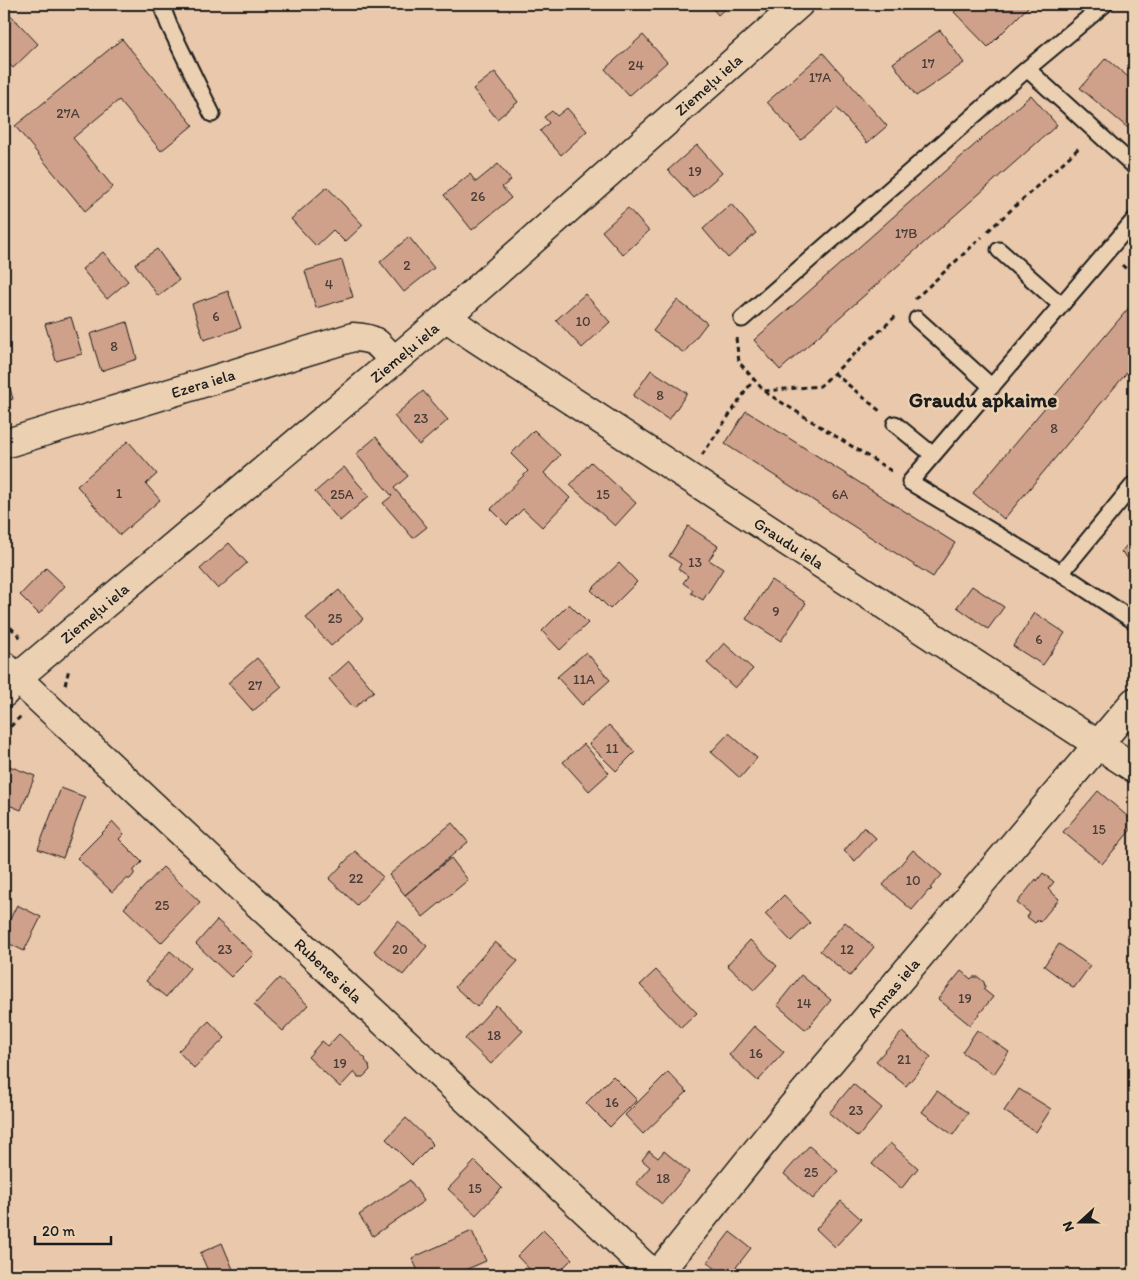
<svg xmlns="http://www.w3.org/2000/svg" width="1138" height="1279" viewBox="0 0 1138 1279" font-family="Itim,sans-serif">
<style>
.building{fill:#cfa18b;stroke:#1c1c1c}
.lines{fill:none;stroke-linecap:round;stroke-linejoin:round}
.service-casing{stroke:#1c1c1c;stroke-width:19}
.minor-casing{stroke:#1c1c1c;stroke-width:31}
.tertiary-casing{stroke:#1c1c1c;stroke-width:31}
.secondary-casing{stroke:#1c1c1c;stroke-width:31}
.path{stroke:#1c1c1c;stroke-width:3;stroke-dasharray:5 4;stroke-linecap:butt}
.service{stroke:#ebd1b2;stroke-width:15}
.minor{stroke:#ebd1b2;stroke-width:28}
.tertiary{stroke:#ebd1b2;stroke-width:28}
.secondary{stroke:#ebd1b2;stroke-width:28}
.labels{text-anchor:middle;dominant-baseline:central;stroke-width:5;stroke-linejoin:round;paint-order:stroke}
.number-label{font-size:14px;fill:#493d38}
.street-label{font-size:16px;fill:#1c1c1c;stroke:#ebd1b2}
.district-label{font-size:21px;font-weight:bold;fill:#1c1c1c;stroke:#ebd1b2}
</style>
<rect width="100%" height="100%" fill="#eac8ab"/>
<filter id="ink" filterUnits="userSpaceOnUse"><feTurbulence type="fractalNoise" baseFrequency=".02" numOctaves="2"/><feDisplacementMap in="SourceGraphic" scale="10" xChannelSelector="R" yChannelSelector="G"/><feConvolveMatrix kernelMatrix="1 2 1 2 8 2 1 2 1" color-interpolation-filters="sRGB"/></filter>
<g filter="url(#ink)">
<path class="building" d="M709,4h27l-2,2 -4,-2 -12,11z
M963,4h62l3,3 -40,40 -34,-35z
M4,8l34,36 -25,24 -9,-9z
M940,30l24,33 -48,33 -23,-33z
M643,35l24,27 -38,34 -24,-27z
M122,39l71,86 -32,26 -42,-51 -46,38 40,49 -28,24 -70,-85z
M823,53l64,73 -20,17 -30,-35 -36,32 -34,-38z
M1106,58l28,24v51l-54,-45z
M495,72l23,30 -21,17 -24,-30z
M4,87l6,7 -6,6z
M1031,95l26,30 -277,245 -26,-30z
M567,108l20,23 -26,24 -21,-24 9,-8 -5,-6 8,-6 5,5z
M697,145l25,28 -28,25 -26,-28z
M498,164l13,16 -9,7 9,11 -39,32 -28,-35 26,-21 6,8z
M327,187l36,38 -18,17 -12,-12 -17,16 -25,-27z
M731,204l25,29 -28,25 -25,-29z
M628,208l21,23 -26,24 -21,-24z
M409,237l25,31 -30,24 -24,-30z
M157,249l22,31 -21,16 -23,-32z
M103,252l25,29 -21,18 -25,-30z
M342,260l11,37 -37,11 -11,-37z
M228,291l13,37 -37,12 -12,-36z
M585,294l25,28 -28,26 -26,-28z
M677,300l30,23 -23,30 -31,-22z
M1132,304l2,2v58l-130,155 -31,-26z
M71,317l11,37 -26,7 -11,-37z
M127,322l10,37 -36,12 -11,-37z
M4,368l9,31 -9,3z
M651,370l36,23 -18,27 -36,-24z
M423,391l25,29 -29,25 -25,-29z
M746,411l209,132 -22,34 -208,-133z
M534,430l26,25 -16,18 26,25 -28,29 -19,-18 -16,16 -16,-16 37,-38 -17,-17z
M376,437l32,39 -14,12 33,39 -14,11 -30,-35 9,-7 -36,-42z
M128,441l29,33 -11,10 14,16 -40,35 -43,-49z
M591,462l45,41 -21,23 -45,-41z
M344,467l25,29 -29,25 -25,-29z
M688,526l30,20 -9,14 14,9 -20,31 -12,-7 2,-3 -10,-7 5,-7 -10,-7 3,-5 -12,-8z
M1134,537v27l-13,-12z
M229,543l18,20 -29,26 -18,-20z
M619,563l18,19 -27,27 -19,-19z
M46,568l19,18 -26,28 -19,-19z
M771,580l35,23 -25,38 -35,-22z
M972,586l32,21 -16,22 -31,-22z
M339,590l24,29 -32,27 -25,-28z
M569,604l19,19 -28,27 -18,-19z
M1035,613l30,20 -22,32 -30,-19z
M724,643l29,26 -18,19 -28,-25z
M586,652l24,28 -28,25 -25,-28z
M257,658l25,29 -29,24 -25,-28z
M349,661l25,30 -20,17 -25,-29z
M609,725l26,27 -19,19 -27,-27z
M729,733l28,25 -17,20 -29,-26z
M584,744l25,29 -20,18 -26,-29z
M4,764l31,12 -14,34 -17,-7z
M61,788l24,9 -22,61 -25,-9z
M1098,791l36,31v4l-32,38 -39,-32z
M113,822l11,12 -5,5 23,23 -8,8v4l-4,5h-4l-14,13 -35,-34z
M452,823l16,19 -63,53 -16,-20z
M864,827l12,11 -21,23 -11,-10z
M913,850l29,25 -12,13 2,1 -2,2 -1,-1 -17,20 -29,-25z
M355,851l28,26 -26,28 -28,-26z
M451,858l17,22 -45,37 -18,-22z
M163,867l37,35 -39,41 -37,-35z
M1043,873l11,9 -6,7 11,10 -19,23 -2,-2 -3,3 -8,-6 3,-4 -13,-10 19,-24 1,2z
M784,895l26,28 -19,18 -26,-27z
M17,905l24,12 -17,34 -20,-10v-10z
M217,920l37,34 -23,23 -35,-33z
M398,921l29,25 -24,29 -29,-24z
M845,922l29,25 -24,29 -30,-25z
M750,940l27,26 -23,24 -27,-25z
M495,942l23,19 -41,46 -22,-20z
M1059,944l31,22 -16,22 -30,-22z
M170,951l20,17 -24,29 -20,-16z
M656,970l41,43 -16,15 -41,-43z
M961,971l10,8 2,-2h5l6,5 1,5 -2,2 10,8 -23,28 -32,-26z
M801,975l30,25 -25,30 -29,-25z
M279,978l29,27 -25,26 -29,-26z
M496,1005l27,26 -32,33 -26,-25z
M209,1021l16,17 -31,30 -16,-17z
M754,1026l30,26 -26,29 -29,-26z
M977,1030l32,22 -15,22 -32,-22z
M902,1032l29,25 -25,29 -30,-25z
M339,1034l27,25 -1,1 4,5 1,5 -7,7h-5l-4,-5 -14,15 -32,-30 14,-16 6,5z
M668,1072l19,20 -44,42 -18,-19z
M613,1076l24,24 -27,27 -24,-24z
M853,1084l29,24 -24,29 -29,-24z
M1019,1089l32,20 -15,23 -32,-21z
M937,1091l31,22 -15,22 -31,-23z
M406,1118l27,26 -21,21 -26,-26z
M890,1143l28,25 -17,21 -29,-25z
M809,1146l29,25 -25,28 -29,-25z
M649,1151l9,7 6,-7 25,21 -27,32 -26,-21 14,-16 -8,-7z
M475,1161l27,27 -26,27 -28,-26z
M410,1180l14,21 -51,35 -14,-21z
M841,1201l20,18 -26,28 -19,-18z
M543,1230l29,29 -16,16h-21l-18,-19z
M472,1231l14,30 -33,14h-33l-8,-17z
M730,1232l21,16 -21,27h-6l-17,-13z
M222,1243l13,31 -3,1h-22l-10,-22z"/>
<g class="lines">
<g class="service-casing">
<path id="service" d="M161,4l8,21 43,89
M1027,69l107,97
M1134,220l-224,262 151,91 73,48
M999,250l62,55
M742,319l285,-250 78,-65
M917,319l75,68
M895,424l38,31
M1061,573l73,-89"/>
</g>
<g class="minor-casing">
<g id="minor">
<path id="s1" d="M446,317l28,20 660,431"/>
<path id="s2" d="M4,444l349,-107c24,1 26,7 40,24"/>
<path id="s3" d="M657,1275l134,-167 343,-406"/>
</g>
</g>
<g class="tertiary-casing">
<g id="tertiary">
<path id="s4" d="M4,693l13,-15 13,-11 416,-350 353,-313"/>
</g>
</g>
<g class="secondary-casing">
<g id="secondary">
<path id="s5" d="M4,666l650,609"/>
</g>
</g>
<path class="path" d="M988,231l93,-85
M1122,265l12,11
M915,299l67,-62
M736,338l3,24 25,29 56,-5 77,-71
M834,373l47,39
M765,392l128,80
M702,455l52,-76
M4,621l18,18
M65,685l4,-16
M4,733l17,-17"/>
<use href="#service" class="service"/>
<use href="#minor" class="minor"/>
<use href="#tertiary" class="tertiary"/>
<use href="#secondary" class="secondary"/>
</g>
</g>
<g class="labels">
<g class="number-label">
<text x="928" y="63">17</text>
<text x="636" y="65">24</text>
<text x="820" y="77">17A</text>
<text x="68" y="113">27A</text>
<text x="695" y="171">19</text>
<text x="478" y="196">26</text>
<text x="906" y="233">17B</text>
<text x="407" y="265">2</text>
<text x="329" y="284">4</text>
<text x="216" y="316">6</text>
<text x="583" y="321">10</text>
<text x="114" y="346">8</text>
<text x="660" y="395">8</text>
<text x="421" y="418">23</text>
<text x="1054" y="428">8</text>
<text x="119" y="493">1</text>
<text x="342" y="494">25A</text>
<text x="603" y="494">15</text>
<text x="840" y="494">6A</text>
<text x="695" y="562">13</text>
<text x="776" y="611">9</text>
<text x="335" y="618">25</text>
<text x="1039" y="639">6</text>
<text x="584" y="679">11A</text>
<text x="255" y="685">27</text>
<text x="612" y="748">11</text>
<text x="1099" y="829">15</text>
<text x="356" y="878">22</text>
<text x="913" y="880">10</text>
<text x="162" y="905">25</text>
<text x="225" y="949">23</text>
<text x="400" y="949">20</text>
<text x="847" y="949">12</text>
<text x="965" y="998">19</text>
<text x="804" y="1003">14</text>
<text x="494" y="1035">18</text>
<text x="756" y="1053">16</text>
<text x="904" y="1059">21</text>
<text x="340" y="1063">19</text>
<text x="612" y="1102">16</text>
<text x="856" y="1110">23</text>
<text x="811" y="1172">25</text>
<text x="663" y="1178">18</text>
<text x="475" y="1188">15</text>
</g>
<g class="street-label">
<text stroke="none"><textPath href="#s4" startOffset="931">Ziemeļu iela</textPath></text>
<text stroke="none"><textPath href="#s4" startOffset="526">Ziemeļu iela</textPath></text>
<text stroke="none"><textPath href="#s2" startOffset="208">Ezera iela</textPath></text>
<text stroke="none"><textPath href="#s1" startOffset="411">Graudu iela</textPath></text>
<text stroke="none"><textPath href="#s4" startOffset="121">Ziemeļu iela</textPath></text>
<text stroke="none"><textPath href="#s5" startOffset="445">Rubenes iela</textPath></text>
<text stroke="none"><textPath href="#s3" startOffset="372">Annas iela</textPath></text>
</g>
<g class="district-label">
<text x="983" y="399">Graudu apkaime</text>
</g>
</g>
<rect width="1138" height="1279" fill="none" stroke="#ebd1b2" stroke-width="20"/>
<rect x="10" y="10" width="1118" height="1259" fill="none" stroke="#1c1c1c" stroke-width="2" filter="url(#ink)"/>
<g transform="translate(1080 1222) rotate(249)" stroke="#ebd1b2" stroke-width="4" paint-order="stroke">
<path d="M0-4L9 19L0 12L-9 19Z" fill="#1c1c1c"/>
<text y="-8" font-size="14" font-weight="bold" text-anchor="middle" fill="#1c1c1c">N</text>
</g>
<path d="M35 1236v8h76v-8" fill="none" stroke="#1c1c1c" stroke-width="2.5"/>
<text x="42" y="1236" font-size="15" fill="#1c1c1c" stroke="#ebd1b2" stroke-width="4" paint-order="stroke">20 m</text>
</svg>
